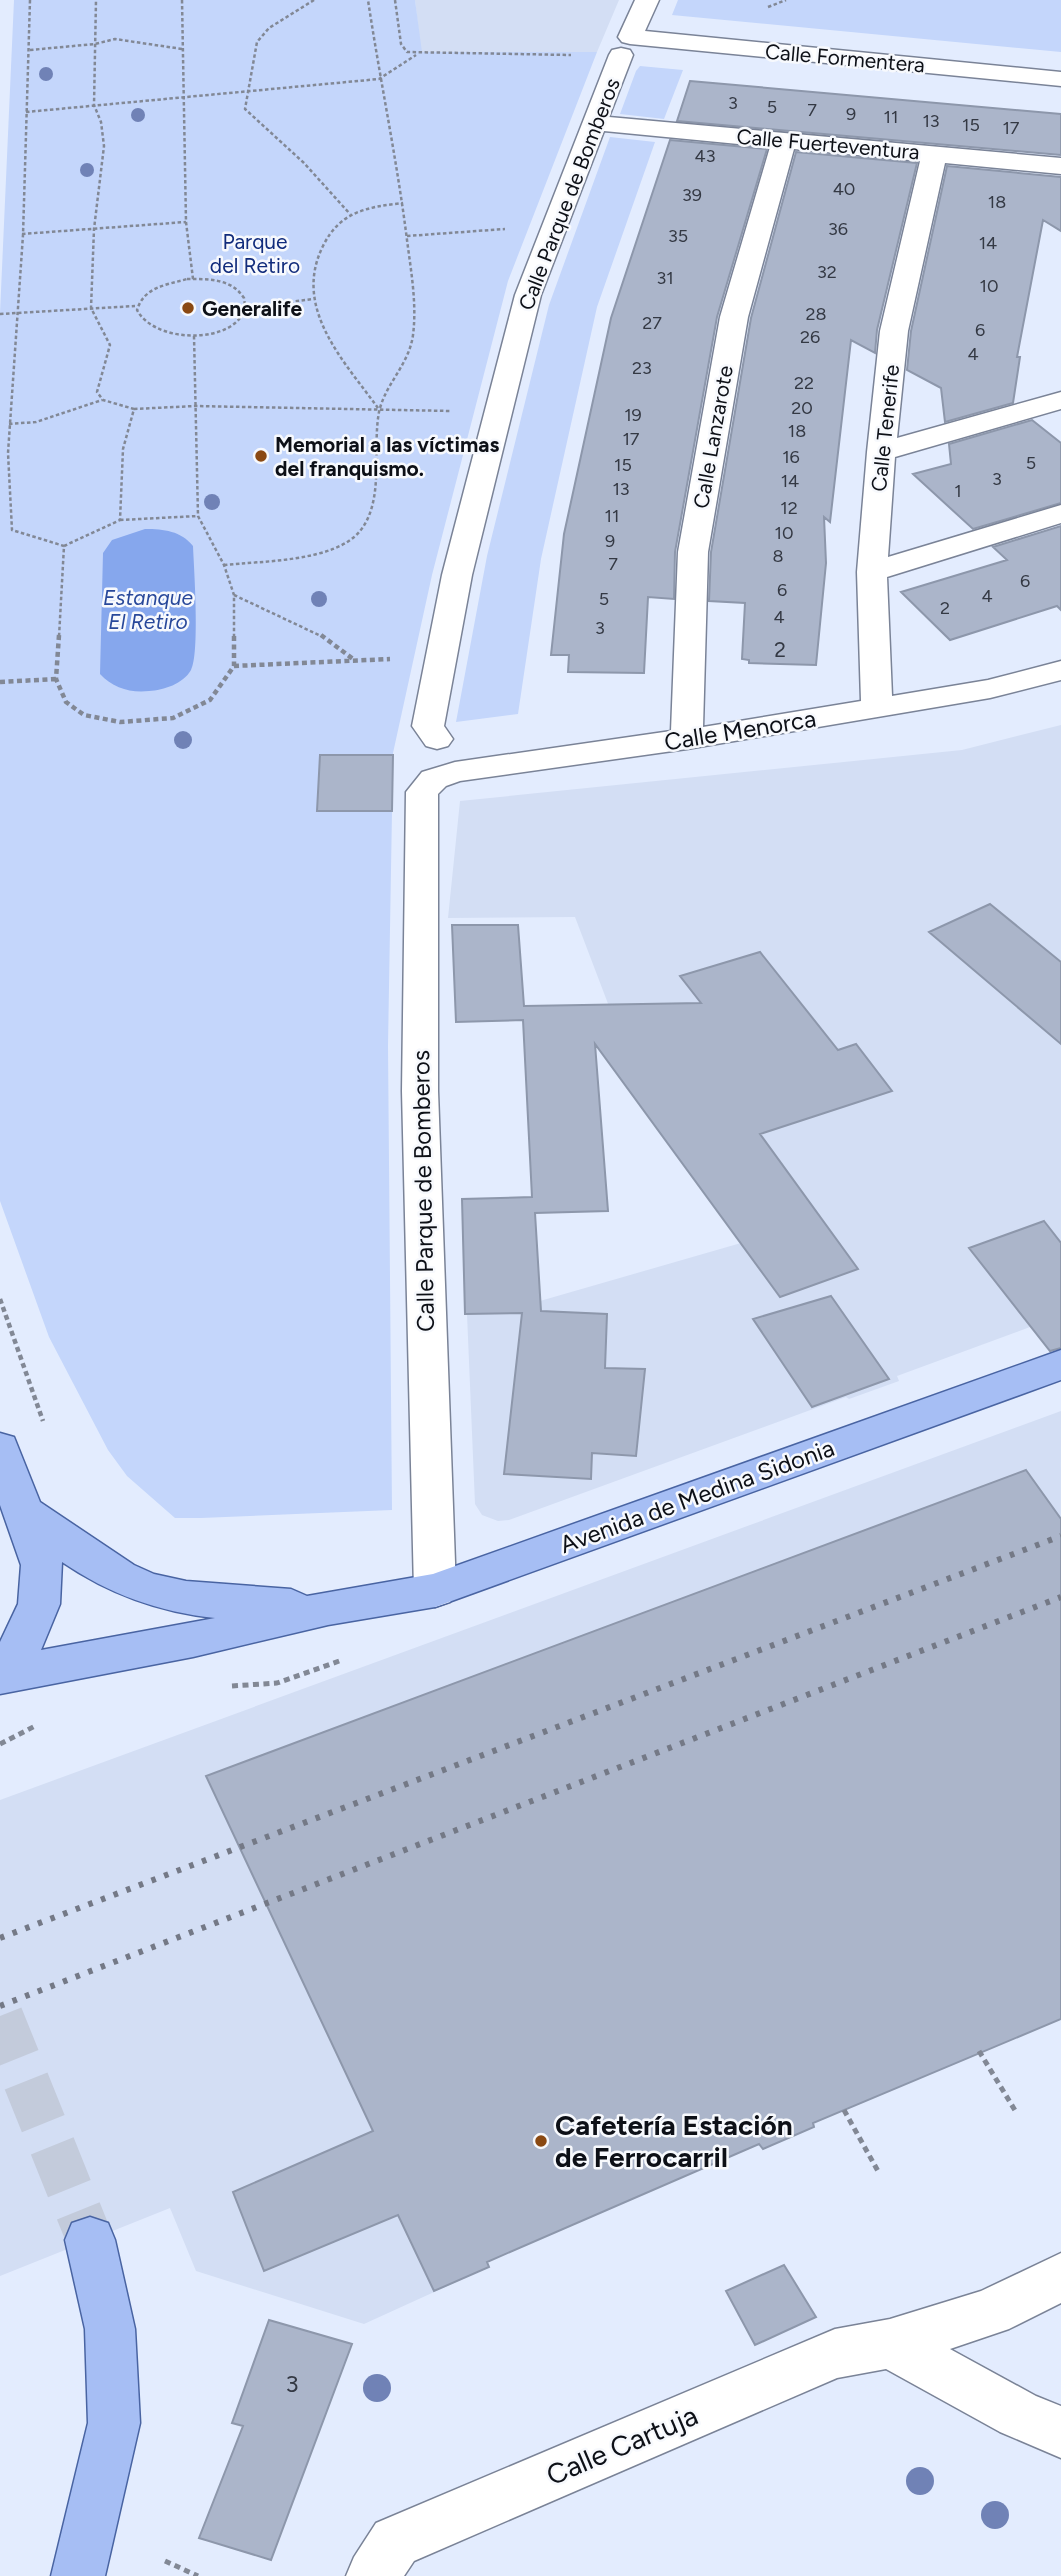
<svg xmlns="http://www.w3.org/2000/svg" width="1061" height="2576" viewBox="0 0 1061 2576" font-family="Figtree,sans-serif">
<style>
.built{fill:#d3def4}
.green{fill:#c4d6fb}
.water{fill:#86a7ed}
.building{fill:#abb5ca;stroke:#8d97ab;stroke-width:2}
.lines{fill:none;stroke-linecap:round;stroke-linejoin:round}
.major-tunnel{stroke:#c3cbdb;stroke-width:46;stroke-dasharray:46 24;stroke-linecap:butt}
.minor-casing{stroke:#7a8397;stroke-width:3}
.major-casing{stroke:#4964a2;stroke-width:3}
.path-far2{stroke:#828895;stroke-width:2.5;stroke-dasharray:3.5 2.5;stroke-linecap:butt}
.path-far1{stroke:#828895;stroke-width:4.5;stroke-dasharray:5 3.5;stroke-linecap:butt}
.path{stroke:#828895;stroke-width:5;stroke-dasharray:6 4.5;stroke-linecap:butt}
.minor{fill:#fff;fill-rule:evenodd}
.major{fill:#a6bef4;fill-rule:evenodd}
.rail{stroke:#747986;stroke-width:6;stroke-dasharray:4.5 9;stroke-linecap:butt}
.tree{fill:#7082b6}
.poi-dot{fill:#8a4913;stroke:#f7f9fd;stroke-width:2.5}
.labels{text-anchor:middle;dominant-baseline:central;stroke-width:5;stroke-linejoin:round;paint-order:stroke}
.far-number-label{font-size:18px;fill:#343944}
.far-street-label{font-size:21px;fill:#0d1017;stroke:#f7f9fd}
.far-park-label{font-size:21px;fill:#112c7c;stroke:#f7f9fd}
.far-poi-label{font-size:21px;font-weight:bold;fill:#0d1017;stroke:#f7f9fd;text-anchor:start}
.far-water-label{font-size:21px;font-style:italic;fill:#28489a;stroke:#f7f9fd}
.number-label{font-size:21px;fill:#343944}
.street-label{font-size:24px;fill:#0d1017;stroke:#f7f9fd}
.near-number-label{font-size:24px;fill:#343944}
.near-poi-label{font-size:28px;font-weight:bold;fill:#0d1017;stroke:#f7f9fd;text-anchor:start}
.near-street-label{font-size:28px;fill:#0d1017;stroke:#f7f9fd}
</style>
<rect width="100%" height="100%" fill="#e3ecfe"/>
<path class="built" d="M415,0h204l-22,52h-176z
M1061,725v597l-27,9 -4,-4 -133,49 2,5 -50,18 -3,-2 -337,123 -11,1 -16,-6 -7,-11 -8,-190 74,-3 -1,-10 201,-58 -126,-221 -40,-105 -127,1 12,-117 502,-51z
M1061,1411l-1,608 -247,104 1,4 -51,22 -5,-4 -271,116 2,6 -125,57 -168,-53 -26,-63 -170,68v-476z"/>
<path class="green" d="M14,0h401l7,52h175l-89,229 -76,294 -39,178 -5,293 4,464 -191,8h-26l-48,-42 -19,-26 -59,-113 -49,-136v-888z
M678,0h383v52l-389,-37z
M640,66l43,4 -19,49 -44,-5 16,-43z
M610,137l45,5 -58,165 -56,252 -23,155 -62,8 31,-166 62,-251z"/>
<path class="water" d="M145,529c19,0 36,2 48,17 1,23 7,108 -2,124 -8,14 -27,20 -42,21 -19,2 -36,-3 -49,-17l3,-121 9,-13z"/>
<path class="building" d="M690,81l371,33v41l-384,-34z
M670,140l97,9 -50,168 -42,235 -1,47 -26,-2 -4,76 -76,-1 1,-17h-18l13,-121 47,-216z
M796,152l121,11 -40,167 -2,23 -24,-13 -21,182 -6,-5 2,46 -10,102 -67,-2v-3l-7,-1 3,-56 -36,-2 2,-49 40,-234z
M947,166l114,11v54l-18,-11 -26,137h3l-7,46 -68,19 -4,-34 -34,-18 4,-39z
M1032,420l29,23v60l-88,26 -60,-55 38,-10 -2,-20z
M1061,526v84l-4,-4 -107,34 -49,-48 106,-32 -14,-13z
M320,755h73l-1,56h-75z
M990,904l71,58v82l-132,-112z
M452,925h66l6,81 177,-3 -21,-27 80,-24 78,98 18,-6 36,47 -132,43 98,135 -78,28 -185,-253 13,167 -73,2 6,98 66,3 -2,54 40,1 -9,87 -44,-3 -1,26 -87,-5 18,-161 -57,1 -3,-115 70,-2 -9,-177 -67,2z
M1044,1221l17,22v105l-11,3 -81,-103z
M831,1296l58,83 -77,28 -59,-88z
M1026,1470l35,49v500l-248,104 1,4 -51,22 -4,-5 -272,118 2,5 -55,24 -36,-76 -134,56 -31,-79 140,-61 -167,-355z
M784,2265l32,52 -61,28 -29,-54z
M269,2320l83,24 -81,216 -72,-22 44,-112 -11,-3z"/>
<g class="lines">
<path class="major-tunnel" d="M0,2016l90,224"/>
<g class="minor-casing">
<path id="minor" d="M635,0h24l-14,31 416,41v14l-431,-42 -8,-2 -4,-5z
M621,48l9,2 3,5 -24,62 452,41v16l-116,-11 -37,168 -11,107 164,-46v17l-166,48 -7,100 173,-52v18l-174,54 5,119 96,-16 73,-19v19l-71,18 -303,51 -227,32 -14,5 -8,8v297l18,499 -6,12 -15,5 -15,-5 -6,-12 -12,-499 4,-299 16,-20 33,-10 216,-31 7,-179 42,-235 50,-170 -166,-16 -63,164 -69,280 -28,151 9,13 -5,7 -11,3 -11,-3 -14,-20 30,-151 73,-280 94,-240 3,-5zM794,149l126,12 -40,170 -13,121 -10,120 4,129 -158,26 5,-175 40,-235z
M1061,2253v50l-52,26 -59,20 86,47 25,10v52l-61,-26 -114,-63 -49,9 -423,183 -10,15h-58l8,-19 22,-34 459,-194 55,-10 91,-28z"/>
</g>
<g class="major-casing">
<path id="major" d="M1061,1350v30l-626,227 -107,18 -135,32 -193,37v-52l18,-38 3,-39 -21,-60v-72l14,4 26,65 94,63 20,9 32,7 105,8 16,7 126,-22zM62,1562c47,32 96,50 153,56l-174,32 19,-46z
M90,2217l18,6 7,17 20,89 5,94 -35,153h-54l37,-153 -3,-94 -20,-89 7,-17z"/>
</g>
<path class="path-far2" d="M30,0l-7,235 -15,218 4,77 52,16 -5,91
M182,0l4,222 7,57
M314,0l-45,28 -12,14 -12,67 59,54 46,51
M395,0l6,44 6,8 164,3
M768,7l18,-7
M30,50l65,-6 20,-5 67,10
M26,112l353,-33 37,-24
M22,234l164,-12
M407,236l98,-7
M187,279c21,0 44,-1 57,19 9,44 -86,51 -107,12 7,-23 29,-25 50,-31z
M248,307l65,-8
M0,314l135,-8
M194,336l4,180 26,49 10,30v42
M378,408c-34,-47 -86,-100 -55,-162 17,-35 45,-39 80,-43
M134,409l61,-3 256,5
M9,424l27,-2 66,-22
M120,520l78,-4
M64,546l56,-26 3,-71 11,-40 -31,-9 -6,-8 13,-47 -19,-37 3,-79 10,-83 -3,-24 -7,-17 2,-105
M224,565c37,-4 111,-3 136,-34 25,-31 12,-82 19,-119 6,-28 30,-47 34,-77 4,-31 -2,-64 -6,-95 -10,-80 -27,-160 -39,-240
M234,595l89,42"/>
<path class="path-far1" d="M59,635l-3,44 10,23 18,13 36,7 53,-4 37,-18 24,-34v-31
M321,635l32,24
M234,666l156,-7
M0,682l56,-3
M0,1299l43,122"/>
<path class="path" d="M232,1686l45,-3 65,-23
M0,1744l37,-19
M979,2051l37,61
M844,2110l35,63
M165,2561l33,15"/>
<use href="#minor" class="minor"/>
<use href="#major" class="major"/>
<path class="rail" d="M0,1938l1061,-402
M0,2006l1061,-409"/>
</g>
<g class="tree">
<circle cx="46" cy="74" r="7"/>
<circle cx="138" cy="115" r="7"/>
<circle cx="87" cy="170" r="7"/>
<circle cx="212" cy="502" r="8"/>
<circle cx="319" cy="599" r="8"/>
<circle cx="183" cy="740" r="9"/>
<circle cx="377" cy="2388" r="14"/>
<circle cx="920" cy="2481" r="14"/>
<circle cx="995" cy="2515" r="14"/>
</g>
<g class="poi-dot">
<circle cx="188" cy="308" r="7"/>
<circle cx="261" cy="456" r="7"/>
<circle cx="541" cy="2141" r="7"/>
</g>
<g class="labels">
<g class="far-number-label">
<text x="733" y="103">3</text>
<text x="772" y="107">5</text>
<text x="812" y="110">7</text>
<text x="851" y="114">9</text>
<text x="891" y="117">11</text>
<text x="931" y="121">13</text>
<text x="971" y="125">15</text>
<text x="1011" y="128">17</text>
<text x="705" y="156">43</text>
<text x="844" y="189">40</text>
<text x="692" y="195">39</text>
<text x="997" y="202">18</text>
<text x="838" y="229">36</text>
<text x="678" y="236">35</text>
<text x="988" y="243">14</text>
<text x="827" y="272">32</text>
<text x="665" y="278">31</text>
<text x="989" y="286">10</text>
<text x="816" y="314">28</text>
<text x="652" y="323">27</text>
<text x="980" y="330">6</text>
<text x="810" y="337">26</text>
<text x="973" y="354">4</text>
<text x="642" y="368">23</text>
<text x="804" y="383">22</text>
<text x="802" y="408">20</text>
<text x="633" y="415">19</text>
<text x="797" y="431">18</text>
<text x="631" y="439">17</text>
<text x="791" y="457">16</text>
<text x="1031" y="463">5</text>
<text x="623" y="465">15</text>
<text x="997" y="479">3</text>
<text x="790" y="481">14</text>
<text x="621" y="489">13</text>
<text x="958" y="491">1</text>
<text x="789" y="508">12</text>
<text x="612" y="516">11</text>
<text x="784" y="533">10</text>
<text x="610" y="541">9</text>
<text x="778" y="556">8</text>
<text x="613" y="564">7</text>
<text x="1025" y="581">6</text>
<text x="782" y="590">6</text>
<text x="987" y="596">4</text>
<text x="604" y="599">5</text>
<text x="945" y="608">2</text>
<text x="779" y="617">4</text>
<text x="600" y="628">3</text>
</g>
<g class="far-street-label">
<text transform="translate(845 58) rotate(5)">Calle Formentera</text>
<text transform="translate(828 144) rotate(5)">Calle Fuerteventura</text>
<text transform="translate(569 194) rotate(-69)">Calle Parque de Bomberos</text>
<text transform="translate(885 428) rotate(-84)">Calle Tenerife</text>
<text transform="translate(713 437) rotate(-80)">Calle Lanzarote</text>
</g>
<g class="far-park-label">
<text x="255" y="241">Parque<tspan x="255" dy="24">del Retiro</tspan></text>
</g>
<g class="far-poi-label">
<text x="202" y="308">Generalife</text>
<text x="275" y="444">Memorial a las víctimas<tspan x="275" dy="24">del franquismo.</tspan></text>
</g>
<g class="far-water-label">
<text x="148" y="597">Estanque<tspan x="148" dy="24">El Retiro</tspan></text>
</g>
<g class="number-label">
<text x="780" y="649">2</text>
</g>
<g class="street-label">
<text transform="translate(740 730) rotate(-9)">Calle Menorca</text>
<text transform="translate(423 1191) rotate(-91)">Calle Parque de Bomberos</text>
<text transform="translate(697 1496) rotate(-20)">Avenida de Medina Sidonia</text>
</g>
<g class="near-number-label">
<text x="292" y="2383">3</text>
</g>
<g class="near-poi-label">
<text x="555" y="2125">Cafetería Estación<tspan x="555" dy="32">de Ferrocarril</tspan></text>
</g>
<g class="near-street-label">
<text transform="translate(622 2445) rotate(-23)">Calle Cartuja</text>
</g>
</g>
</svg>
